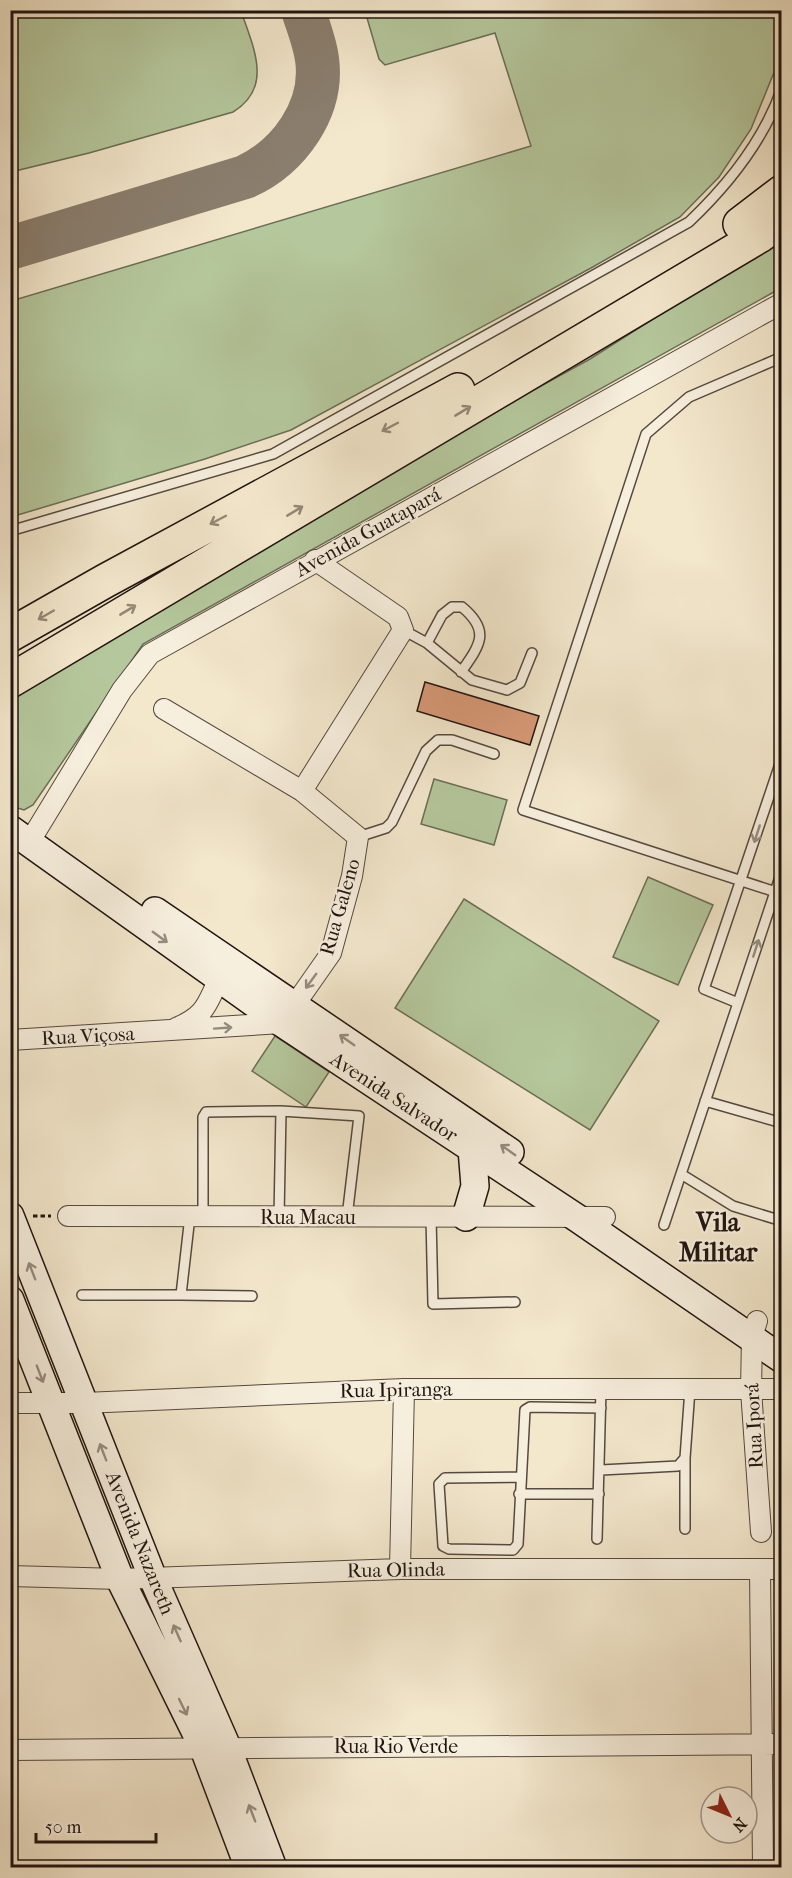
<svg xmlns="http://www.w3.org/2000/svg" width="792" height="1878" viewBox="0 0 792 1878" font-family="'IM FELL French Canon',serif">
<style>
.green{fill:#b5c79c;stroke:#6a6e56;stroke-width:1.5}
.lines{fill:none;stroke-linecap:round;stroke-linejoin:round}
.taxiway{stroke:#8a7e6e;stroke-width:44}
.building{fill:#d99a79;stroke:#201410;stroke-width:1.5}
.lane-casing{stroke:#55493f;stroke-width:12}
.street-casing{stroke:#55493f;stroke-width:22}
.secondary-casing{stroke:#201410;stroke-width:30}
.highway-casing{stroke:#201410;stroke-width:36}
.path{stroke:#201410;stroke-width:3;stroke-dasharray:4.5 3;stroke-linecap:butt}
.lane{stroke:#f7efde;stroke-width:9}
.street{stroke:#f7efde;stroke-width:20}
.secondary{stroke:#f7efde;stroke-width:27}
.highway{stroke:#f3e7cc;stroke-width:33}
.oneway{stroke:#948877}
.oneway2{stroke:#968c81}
.labels{text-anchor:middle;dominant-baseline:central;stroke-width:4.5;stroke-linejoin:round;paint-order:stroke}
.street-label{font-size:20px;fill:#201410;stroke:#f7efde}
.district-label{font-size:26px;font-weight:bold;fill:#201410;stroke:#f7efde}
</style>
<rect width="100%" height="100%" fill="#f3e7cc"/>
<filter id="stains"><feTurbulence type="fractalNoise" baseFrequency=".00333" numOctaves="4"/><feColorMatrix values="0 0 0 0 .2 0 0 0 0 .09 0 0 0 0 .02 0 0 0 .5 -.17"/></filter>
<radialGradient id="worn" r=".72"><stop offset=".6" stop-color="#630" stop-opacity="0"/><stop offset="1" stop-color="#630" stop-opacity=".3"/></radialGradient>
<path class="green" d="M10,11h231c12,36 33,76 -8,101l-144,41 -78,19z
M365,11h416v38l-4,16 -26,64 -32,48 -39,40 -89,51 -300,162 -86,29 -194,58v-216l520,-155 -36,-113 -110,32 -6,-6z
M781,233v55l-638,356 -110,161 -9,5 -13,-4 -1,-107 464,-276 116,-64 112,-71z
M434,779l73,21 -13,45 -73,-21z
M648,877l65,28 -35,80 -65,-28z
M464,899l195,122 -69,109 -195,-122z
M275,1036l54,36 -23,35 -54,-36z"/>
<g class="lines">
<path class="taxiway" d="M10,248l235,-71c44,-20 79,-68 72,-118 -2,-16 -9,-33 -14,-49"/>
</g>
<path class="building" d="M425,682l114,34 -9,29 -113,-34z"/>
<g class="lines">
<g class="lane-casing">
<path id="lane" d="M782,357l-93,40 -43,37 -123,376 259,84
M10,531l263,-77 416,-232c39,-37 75,-82 93,-134
M403,630l24,13 45,37 35,10 13,-7 12,-30
M427,643l15,-28 10,-8h10c29,24 18,38 -1,65
M358,837l28,-9 6,-6 34,-71 12,-11h14l42,14
M738,1003l-34,-14 78,-231
M705,1101l77,22
M281,1111l78,5 -12,101
M681,1174l52,32 49,15
M190,1216l-9,79 71,1
M203,1216v-99l3,-5 75,-1 -2,106
M431,1217l2,87 82,-2
M664,1225l118,-354
M82,1295h99
M601,1470l77,-4 7,-8 5,-69
M520,1477l-75,1 -6,6 4,62 6,3 64,1 5,-6 7,-134 5,-3 71,1
M519,1494h80
M685,1529v-71
M597,1539l4,-150"/>
</g>
<g class="street-casing">
<path id="street" d="M164,709l138,82 101,-161 -5,-13 -83,-57
M30,841l92,-151 28,-36 632,-351
M176,1028c37,-15 30,-31 50,-60
M10,1040l272,-17 49,-70 21,-77 6,-39 -56,-46
M68,1216l537,1
M757,1321l-5,16 -1,53 10,142
M10,1403h74l320,-14h378
M400,1569l4,-180
M760,1569l3,299
M10,1576l110,3 280,-10h382
M10,1750l772,-6"/>
</g>
<g class="secondary-casing">
<path id="secondary" d="M10,829l272,194 295,195 205,141
M155,911l355,241
M10,1216l142,360 75,171 46,121
M466,1217l9,-31 -3,-37
M10,1300l110,279 84,170 45,119"/>
</g>
<g class="highway-casing">
<path id="highway" d="M740,224l42,-32
M10,635l95,-54 353,-191
M10,681l751,-446 21,-16"/>
</g>
<path class="path" d="M33,1216h18"/>
<use href="#lane" class="lane"/>
<use href="#street" class="street"/>
<use href="#secondary" class="secondary"/>
<use href="#highway" class="highway"/>
</g>
<defs><path id="oneway-shaft" d="M-6 0H5M1.5-3L5.5 0L1.5 3" fill="none" stroke-width="1.6" stroke-linecap="round" stroke-linejoin="round" transform="scale(1.5)"/></defs>
<g class="oneway">
<use href="#oneway-shaft" transform="translate(463 411) rotate(-31)"/>
<use href="#oneway-shaft" transform="translate(390 427) rotate(152)"/>
<use href="#oneway-shaft" transform="translate(295 511) rotate(-31)"/>
<use href="#oneway-shaft" transform="translate(218 520) rotate(152)"/>
<use href="#oneway-shaft" transform="translate(128 610) rotate(-31)"/>
<use href="#oneway-shaft" transform="translate(46 615) rotate(150)"/>
</g>
<g class="oneway2">
<use href="#oneway-shaft" transform="translate(757 834) rotate(108)"/>
<use href="#oneway-shaft" transform="translate(160 937) rotate(36)"/>
<use href="#oneway-shaft" transform="translate(756 948) rotate(-72)"/>
<use href="#oneway-shaft" transform="translate(311 981) rotate(126)"/>
<use href="#oneway-shaft" transform="translate(223 1028) rotate(-4)"/>
<use href="#oneway-shaft" transform="translate(347 1040) rotate(-145)"/>
<use href="#oneway-shaft" transform="translate(508 1150) rotate(-145)"/>
<use href="#oneway-shaft" transform="translate(32 1271) rotate(-111)"/>
<use href="#oneway-shaft" transform="translate(40 1374) rotate(69)"/>
<use href="#oneway-shaft" transform="translate(103 1452) rotate(-111)"/>
<use href="#oneway-shaft" transform="translate(177 1633) rotate(-114)"/>
<use href="#oneway-shaft" transform="translate(183 1707) rotate(64)"/>
<use href="#oneway-shaft" transform="translate(252 1813) rotate(-111)"/>
</g>
<g class="labels">
<g class="street-label">
<text transform="translate(368 532) rotate(-29)">Avenida Guatapará</text>
<text transform="translate(340 907) rotate(-74)">Rua Galeno</text>
<text transform="translate(88 1036) rotate(-3)">Rua Viçosa</text>
<text transform="translate(394 1097) rotate(33)">Avenida Salvador</text>
<text x="308" y="1217">Rua Macau</text>
<text transform="translate(396 1390) rotate(-1)">Rua Ipiranga</text>
<text transform="translate(754 1426) rotate(-93)">Rua Iporá</text>
<text transform="translate(140 1543) rotate(68)">Avenida Nazareth</text>
<text transform="translate(396 1570) rotate(-1)">Rua Olinda</text>
<text x="396" y="1746">Rua Rio Verde</text>
</g>
<g class="district-label">
<text x="718" y="1222">Vila<tspan x="718" dy="30">Militar</tspan></text>
</g>
</g>
<rect width="792" height="1878" fill="none" stroke="#f3e7cc" stroke-width="36"/>
<rect x="12" y="12" width="768" height="1854" fill="none" stroke="#201410" stroke-width="3"/>
<rect x="18" y="18" width="756" height="1842" fill="none" stroke="#201410" stroke-width="1.5"/>
<g transform="translate(729 1815) rotate(133)"><circle r="28" fill="#f7efde" stroke="#a1978c" stroke-width="1.5"/>
<path d="M0-4.5L10 22L0 15L-10 22Z" fill="#8f2418"/>
<text y="-9" font-size="16" font-weight="bold" text-anchor="middle" fill="#201410">N</text>
</g>
<path d="M36 1833v9h120v-9" fill="none" stroke="#201410" stroke-width="3"/>
<text x="45" y="1833" font-size="18" fill="#201410" stroke="#f7efde" stroke-width="4.5" paint-order="stroke">50 m</text>
<rect width="100%" height="100%" filter="url(#stains)"/>
<rect width="100%" height="100%" fill="url(#worn)"/>
</svg>
